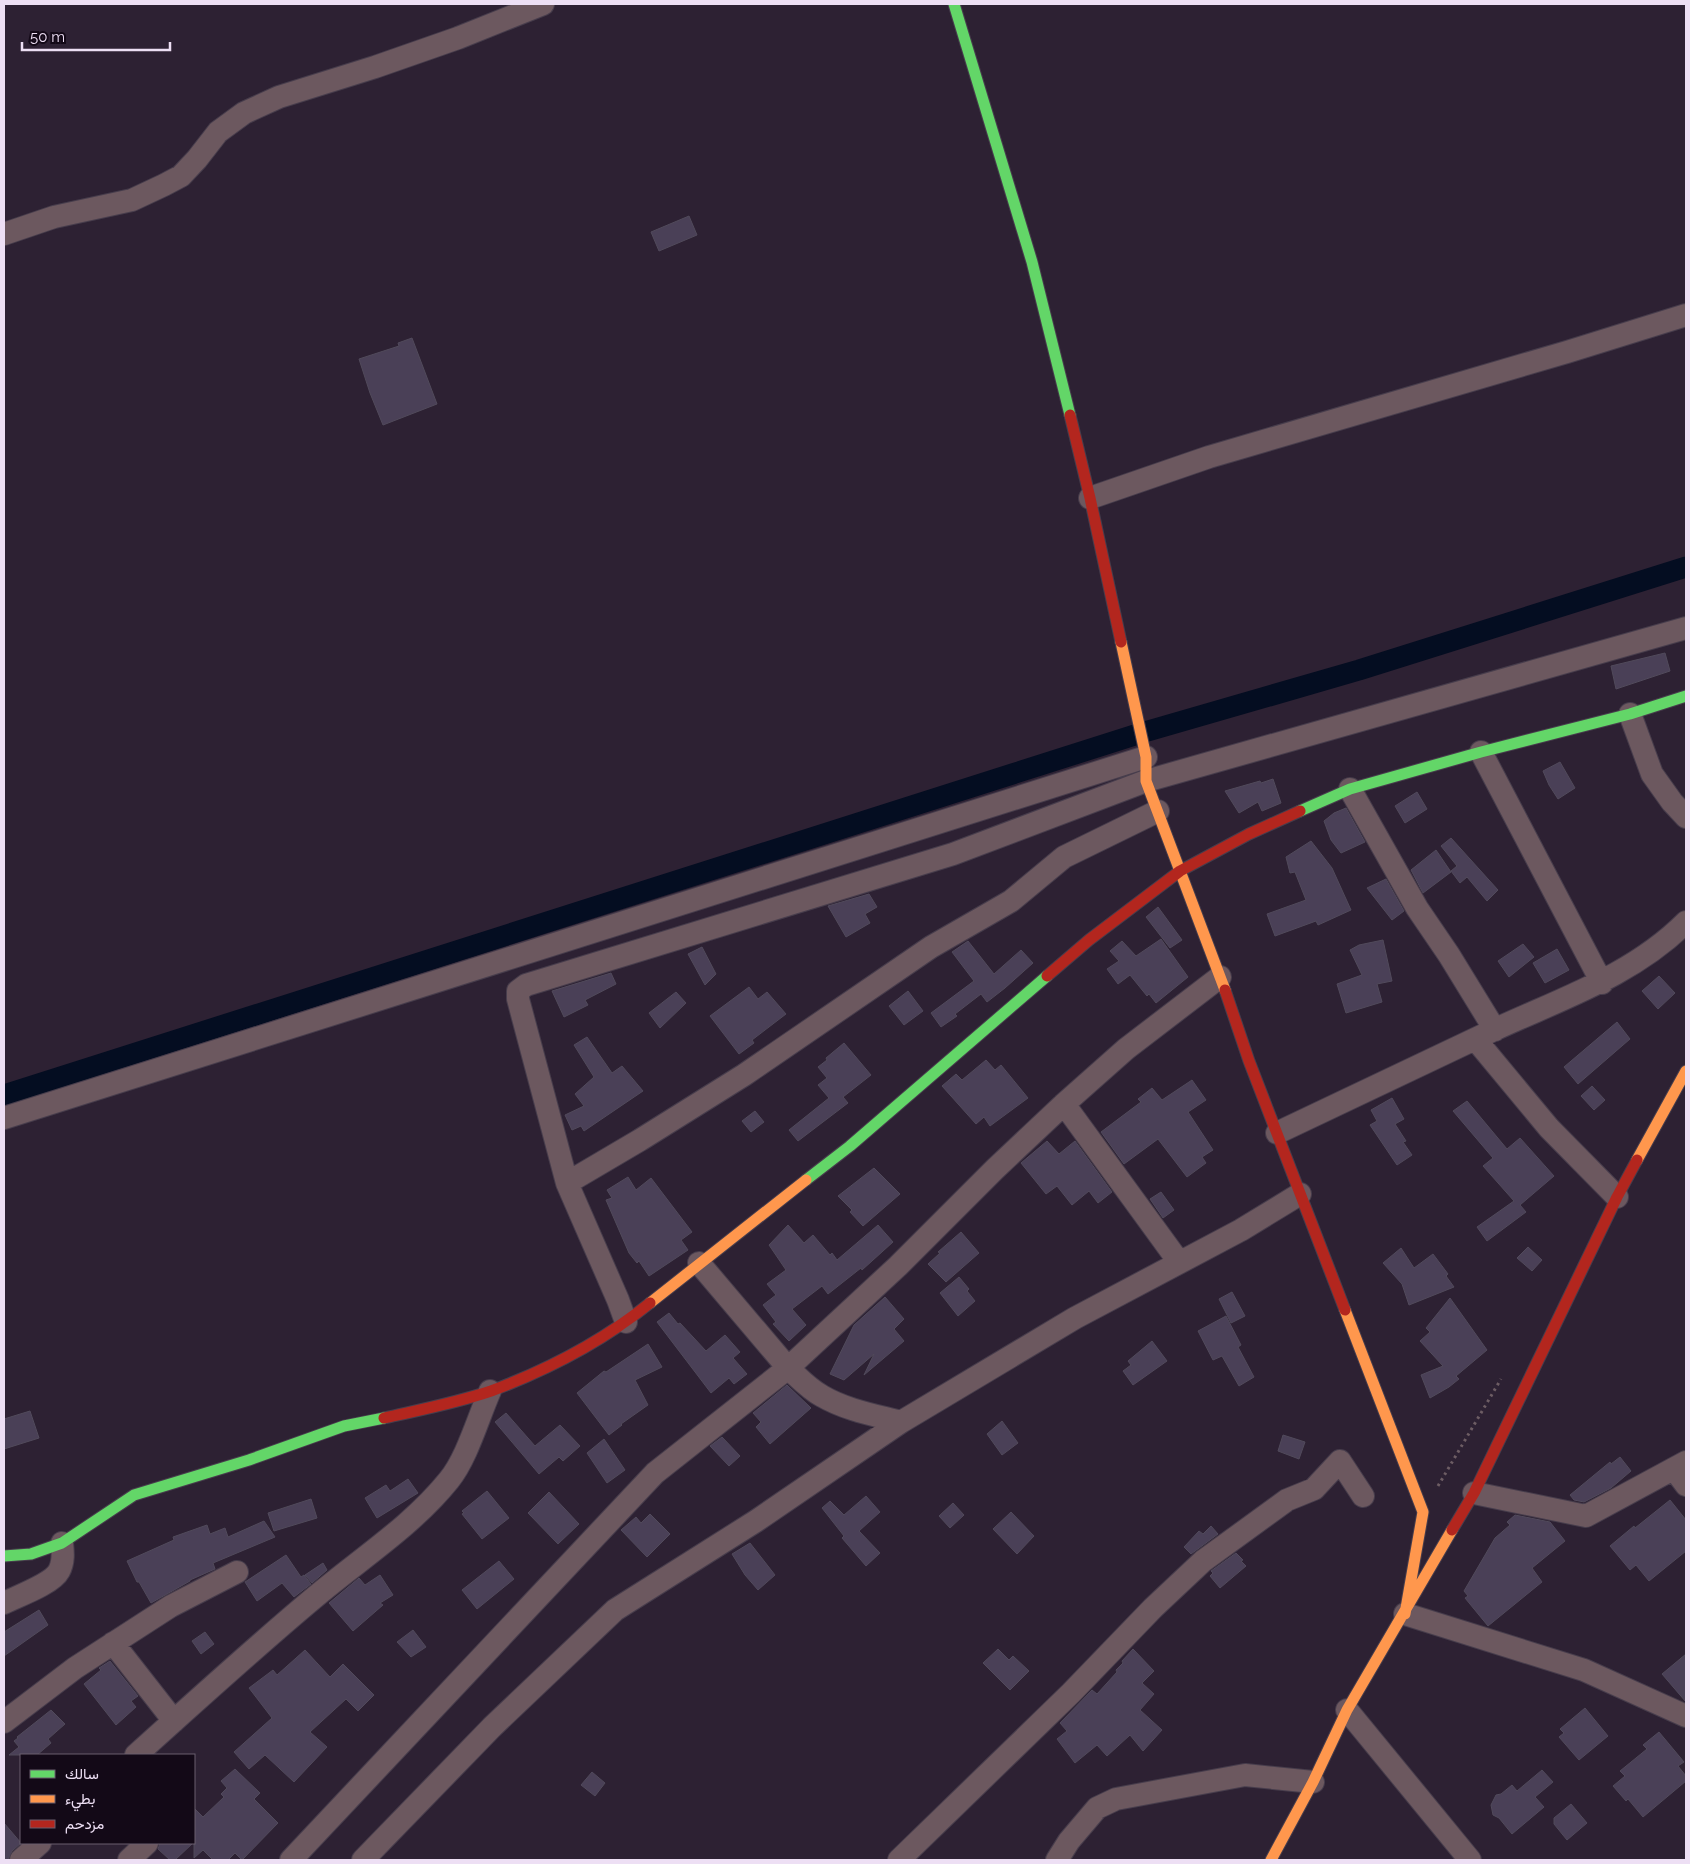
<svg xmlns="http://www.w3.org/2000/svg" width="1690" height="1864" viewBox="0 0 1690 1864" font-family="Raleway,Vazirmatn,sans-serif">
<style>
.lines{fill:none;stroke-linecap:round;stroke-linejoin:round}
.canal{stroke:#040d21;stroke-width:21}
.building{fill:#4a4057;stroke:#514a5b}
.street-casing{stroke:#473d4c;stroke-width:24}
.fast-casing{stroke:#473d4c;stroke-width:13}
.slow-casing{stroke:#473d4c;stroke-width:13}
.jam-casing{stroke:#473d4c;stroke-width:13}
.path{stroke:#6d5d64;stroke-width:3;stroke-dasharray:2.5 4;stroke-linecap:butt}
.street{stroke:#6c585f;stroke-width:22}
.fast{stroke:#63d668;stroke-width:11}
.slow{stroke:#ff974d;stroke-width:11}
.jam{stroke:#b3261e;stroke-width:11}
</style>
<rect width="100%" height="100%" fill="#2d2133"/>
<g class="lines">
<path class="canal" d="M4,1095l1137,-362 218,-63 327,-103"/>
</g>
<path class="building" d="M689,216l8,19 -38,16 -8,-19z
M412,338l25,66 -54,21 -13,-32 -11,-34 40,-13 -1,-3z
M1665,653l5,18 -54,18 -5,-23z
M1560,762l15,26 -17,11 -9,-14 -6,-14z
M1273,779l8,24 -19,8 -4,-9 -19,11 -14,-22 35,-10 1,2z
M1417,792l10,17 -22,14 -10,-17z
M1346,808l19,34 -24,11 -10,-13 -7,-19 10,-8z
M1451,838l47,52 -11,11 -20,-24 -7,6 -9,-12 6,-5 -16,-20z
M1311,841l21,27 19,42 -33,15 -2,-4 -41,15 -8,-22 39,-14 -11,-28 -5,1 -4,-16z
M1436,850l15,22 -28,21 -12,-23z
M1386,879l18,32 -12,9 -25,-32z
M869,894l8,13 -12,7 5,9 -24,14 -18,-31z
M1158,907l24,33 -12,8 -24,-31z
M1161,939l27,38 -32,26 -7,-9 -2,2 -17,-21 -12,9 -11,-15 12,-8 -9,-10 12,-10 14,15z
M1383,940l9,41 -15,3 5,18 -36,11 -9,-29 25,-9 -12,-25 9,-5z
M968,941l26,33 27,-24 12,13 -28,25 -18,14 -6,-8 -26,20 2,2 -16,11 -10,-14 43,-32 -22,-29z
M1523,944l11,13 -25,20 -11,-16z
M702,947l14,27 -11,11 -17,-31z
M1557,949l12,21 -24,13 -12,-20z
M611,973l5,11 -31,16 3,5 -24,12 -12,-26z
M1659,976l16,17 -17,16 -16,-18z
M749,987l9,12 9,-7 19,22 -34,26 2,3 -15,11 -29,-38z
M908,991l15,20 -19,14 -15,-19z
M676,992l10,11 -26,25 -11,-15z
M1617,1022l13,17 -52,45 -14,-17z
M587,1037l25,36 10,-7 21,25 -59,40 -3,-5 -9,4 -7,-15 19,-9 -9,-12 19,-17 -20,-32z
M844,1043l27,32 -28,22 5,6 -50,38 -9,-11 40,-32 -11,-13 9,-7 -9,-11 9,-7 -1,-2z
M986,1060l9,10 6,-5 27,33 -38,28 -6,-9 -8,7 -34,-38 14,-12 6,6z
M1192,1080l14,20 -18,12 25,38 -11,7 4,6 -19,14 -29,-38 -34,25 -23,-32 40,-30 -3,-3 14,-11 10,12z
M1592,1086l13,14 -11,10 -13,-14z
M1392,1098l12,21 -9,5 11,17 -3,1 9,13 -15,10 -27,-40 7,-4 -6,-11z
M1467,1101l40,48 13,-11 34,38 -34,29 6,7 -39,29 -10,-14 37,-26 -31,-35 10,-8 -40,-47z
M755,1111l9,11 -13,10 -9,-11z
M1047,1141l12,13 16,-13 37,51 -14,11 -9,-12 -17,14 -15,-19 -11,8 -25,-31z
M874,1168l26,26 -37,32 -13,-14 2,-2 -14,-14z
M628,1177l8,13 15,-12 41,54 -11,8 7,10 -39,26 -10,-15 -2,2 -8,-10 -23,-53 6,-2 -5,-8z
M1161,1192l13,18 -11,8 -13,-19z
M788,1225l16,18 9,-8 17,20 2,-2 5,7 41,-35 15,17 -31,28 -1,-2 -33,26 -6,-8 -30,23 14,16 -17,16 -16,-17 3,-2 -13,-17 13,-10 -9,-11 19,-14 -17,-25z
M961,1232l18,21 -33,29 -18,-18 12,-11 -2,-1z
M1528,1247l14,13 -10,11 -15,-13z
M1401,1248l13,20 19,-14 15,20 -2,2 8,11 -45,18 -7,-21 -19,-21z
M959,1277l10,12 -2,2 8,10 -17,15 -18,-23z
M1232,1292l13,24 -14,7 -12,-24z
M885,1297l19,22 -10,10 10,12 -40,34 10,-21 -30,26 -14,-6 24,-49z
M1450,1298l37,52 -31,26 3,3 -10,8 -19,11 -9,-23 22,-9 -23,-25 10,-9 -4,-4z
M669,1313l9,11 2,-1 26,28 19,-16 15,17 -7,6 14,16 -13,10 -5,-6 -18,15 -54,-71z
M1226,1316l15,29 -3,2 16,30 -15,9 -17,-30 -9,4 -15,-29z
M1152,1341l15,20 -34,24 -10,-14 8,-6 -3,-4z
M648,1344l14,23 -27,13 13,25 -27,19 1,1 -13,10 -32,-42 27,-22 2,1z
M787,1385l24,23 -41,36 -14,-17 5,-5 -8,-9z
M30,1411l9,27 -35,11v-30z
M506,1413l29,33 25,-21 20,21 -17,15 -4,-4 -20,17 -44,-52z
M1002,1421l16,22 -16,12 -15,-21z
M1283,1435l22,7 -6,17 -21,-8z
M722,1437l18,19 -11,10 -19,-20z
M604,1439l21,31 -18,13 -20,-30z
M1620,1457l11,14 -20,17 -27,14 -10,-2 -4,-5 40,-33 1,2z
M408,1479l10,14 -41,25 -12,-20 21,-13 4,6z
M487,1491l22,27 -27,21 -20,-25 2,-1 -2,-2z
M549,1492l30,32 -21,20 -30,-31z
M866,1496l14,16 -21,19 21,22 -14,13 -24,-28 2,-2 -22,-28 8,-7 14,14z
M311,1499l6,19 -43,13 -6,-18z
M1670,1500l16,20v31l-37,30 -13,-16 -6,5 -20,-24 24,-20 1,2z
M953,1503l11,12 -14,13 -11,-12z
M1011,1512l23,24 -17,18 -24,-25z
M650,1514l20,20 -23,23 -26,-27 15,-13 5,6z
M1515,1515l35,7 15,19 -33,27 10,14 -54,44 -23,-28 3,-2 -4,-5 31,-53 15,-13 -3,-3z
M264,1521l11,16 -62,26 2,6 -25,11v1l-39,22 -12,-21h-2l-10,-21 47,-21 -1,-3 34,-12 3,9 15,-6 3,9z
M1211,1526l7,8 -27,20 -7,-7 15,-16 4,3z
M750,1543l25,32 -17,15 -13,-15 -13,-21z
M1236,1553l7,7 -2,1 5,5 -26,22 -10,-12 3,-3 -2,-2z
M286,1555l15,22 3,-2 7,9 -17,13 -12,-14 -25,18 -12,-19z
M499,1561l15,18 -37,30 -15,-19z
M323,1563l4,7 -15,13 -7,-8z
M380,1575l13,20 -13,8 3,2 -30,26 -24,-28 30,-25 6,7z
M39,1610l9,15 -44,31v-24z
M413,1630l13,17 -15,10 -14,-15z
M205,1632l9,12 -13,10 -9,-13z
M998,1649l11,11 4,-4 16,15 -19,19 -27,-27z
M1133,1649l21,22 -12,12 12,11 -14,16 22,20 -19,21 -13,-16 -23,21 -10,-11 -22,18 -18,-24 10,-8 -7,-8 32,-33 5,4 20,-22 -1,-2 7,-7 -1,-2z
M305,1650l25,27 13,-13 31,31 -16,16 -12,-12 -36,33 17,15 -33,35 -29,-27 -16,14 -15,-17 38,-34 -23,-30 24,-18 4,5z
M1686,1654v48l-24,-28z
M110,1661l28,35 -7,5 5,6 -20,18 -32,-41 17,-14 -2,-2z
M1585,1708l23,28 -29,24 -20,-23 5,-4 -4,-4z
M51,1710l14,14 -17,15 3,4 -14,12h-28l10,-8 -5,-6 4,-3 -1,-1z
M1659,1732l25,30 -6,4 8,10v5l-43,36 -15,-18 -2,2 -13,-15 12,-10 -5,-5 27,-22 -4,-4z
M235,1769l25,24 -6,6 24,24 -36,37 -7,-7 -7,7h-15l-10,-10 -9,8v-50l9,9 21,-20 -3,-3 6,-6 -6,-7z
M1542,1770l11,12 -18,15 9,10 -32,27 -13,-16 -6,-3 -2,-10 5,-10 5,-1 11,-9 5,6z
M592,1772l13,11 -10,13 -14,-11z
M1571,1804l16,19 -20,17 -13,-16v-6z
M4,1823l17,20 -9,8 -4,9h-4z
M160,1843h33l-18,17h-5l-12,-11z"/>
<g class="lines">
<g class="street-casing">
<path id="street" d="M4,234l50,-17 78,-17 32,-15 17,-9 16,-17 21,-27 26,-19 35,-16 96,-30 83,-29 85,-34
M1090,498l119,-41 358,-105 119,-37
M1630,714l22,60 20,28 14,15
M1481,752l121,231
M1350,789l67,119 32,47 46,75
M1476,1040l73,88 68,69
M1064,1104l115,158
M4,1118l1142,-361
M1277,1133c73,-34 146,-70 219,-104 67,-31 137,-54 190,-107
M567,1183l73,-43 104,-65 187,-128 80,-46 53,-44 94,-46
M699,1263l89,105c11,10 21,21 34,28 24,14 52,19 79,26
M626,1322l-8,-22 -51,-117 -49,-184v-8l8,-6 427,-131 193,-73 540,-153
M1674,1469l12,16
M1474,1493l112,23 100,-54
M4,1603c14,-7 48,-19 55,-32 5,-9 4,-19 3,-28
M1405,1614l179,56 102,46
M113,1643l61,78
M1347,1710l123,150
M4,1722l71,-54 96,-62 66,-34
M136,1755c59,-53 118,-107 179,-158 45,-38 97,-71 134,-117 18,-22 29,-62 41,-89
M21,1860l19,-17
M129,1860l18,-17
M291,1860l364,-387 133,-105 110,-102 97,-97 69,-65 62,-55 94,-72
M363,1860l129,-133 123,-117 141,-89 145,-99 174,-104 166,-88 59,-36
M899,1860l172,-167 82,-85 50,-47 84,-61 27,-11 26,-28 23,35
M1057,1860l12,-19 28,-33 19,-9 129,-24 68,7"/>
</g>
<g class="fast-casing">
<path id="fast" d="M954,4l78,258 38,153
M1300,811l50,-22 131,-37 149,-38 56,-18
M806,1180l44,-34 197,-170
M4,1556l27,-2 31,-11 72,-48 115,-35 95,-34 40,-8"/>
</g>
<g class="slow-casing">
<path id="slow" d="M1121,642l25,115v24l79,209
M1637,1160l49,-89
M650,1303l156,-123
M1345,1310l78,202 -18,102
M1271,1860l42,-78 34,-72 105,-180"/>
</g>
<g class="jam-casing">
<path id="jam" d="M1070,415l20,83 31,144
M1047,976l42,-36 91,-69 69,-37 51,-23
M1225,990l24,71 96,249
M384,1418c35,-8 72,-15 107,-27 56,-21 112,-50 159,-88
M1452,1530l22,-37 143,-296 20,-37"/>
</g>
<path class="path" d="M1438,1486l63,-107"/>
<use href="#street" class="street"/>
<use href="#fast" class="fast"/>
<use href="#slow" class="slow"/>
<use href="#jam" class="jam"/>
</g>
<rect width="1690" height="1864" fill="none" stroke="#eddff4" stroke-width="10"/>
<rect x="20" y="1754" width="175" height="90" fill="#130917" stroke="#6a5f6f"/>
<rect x="30" y="1770" width="25" height="8" fill="#63d668" stroke="#6a5f6f"/>
<text x="65" y="1779" font-size="15" fill="#eddff4">سالك</text>
<rect x="30" y="1795" width="25" height="8" fill="#ff974d" stroke="#6a5f6f"/>
<text x="65" y="1804" font-size="15" fill="#eddff4">بطيء</text>
<rect x="30" y="1820" width="25" height="8" fill="#b3261e" stroke="#6a5f6f"/>
<text x="65" y="1829" font-size="15" fill="#eddff4">مزدحم</text>
<path d="M22 42v8h148v-8" fill="none" stroke="#eddff4" stroke-width="2.5"/>
<text x="30" y="42" font-size="15" fill="#eddff4" stroke="#130917" stroke-width="4" paint-order="stroke">50 m</text>
</svg>
